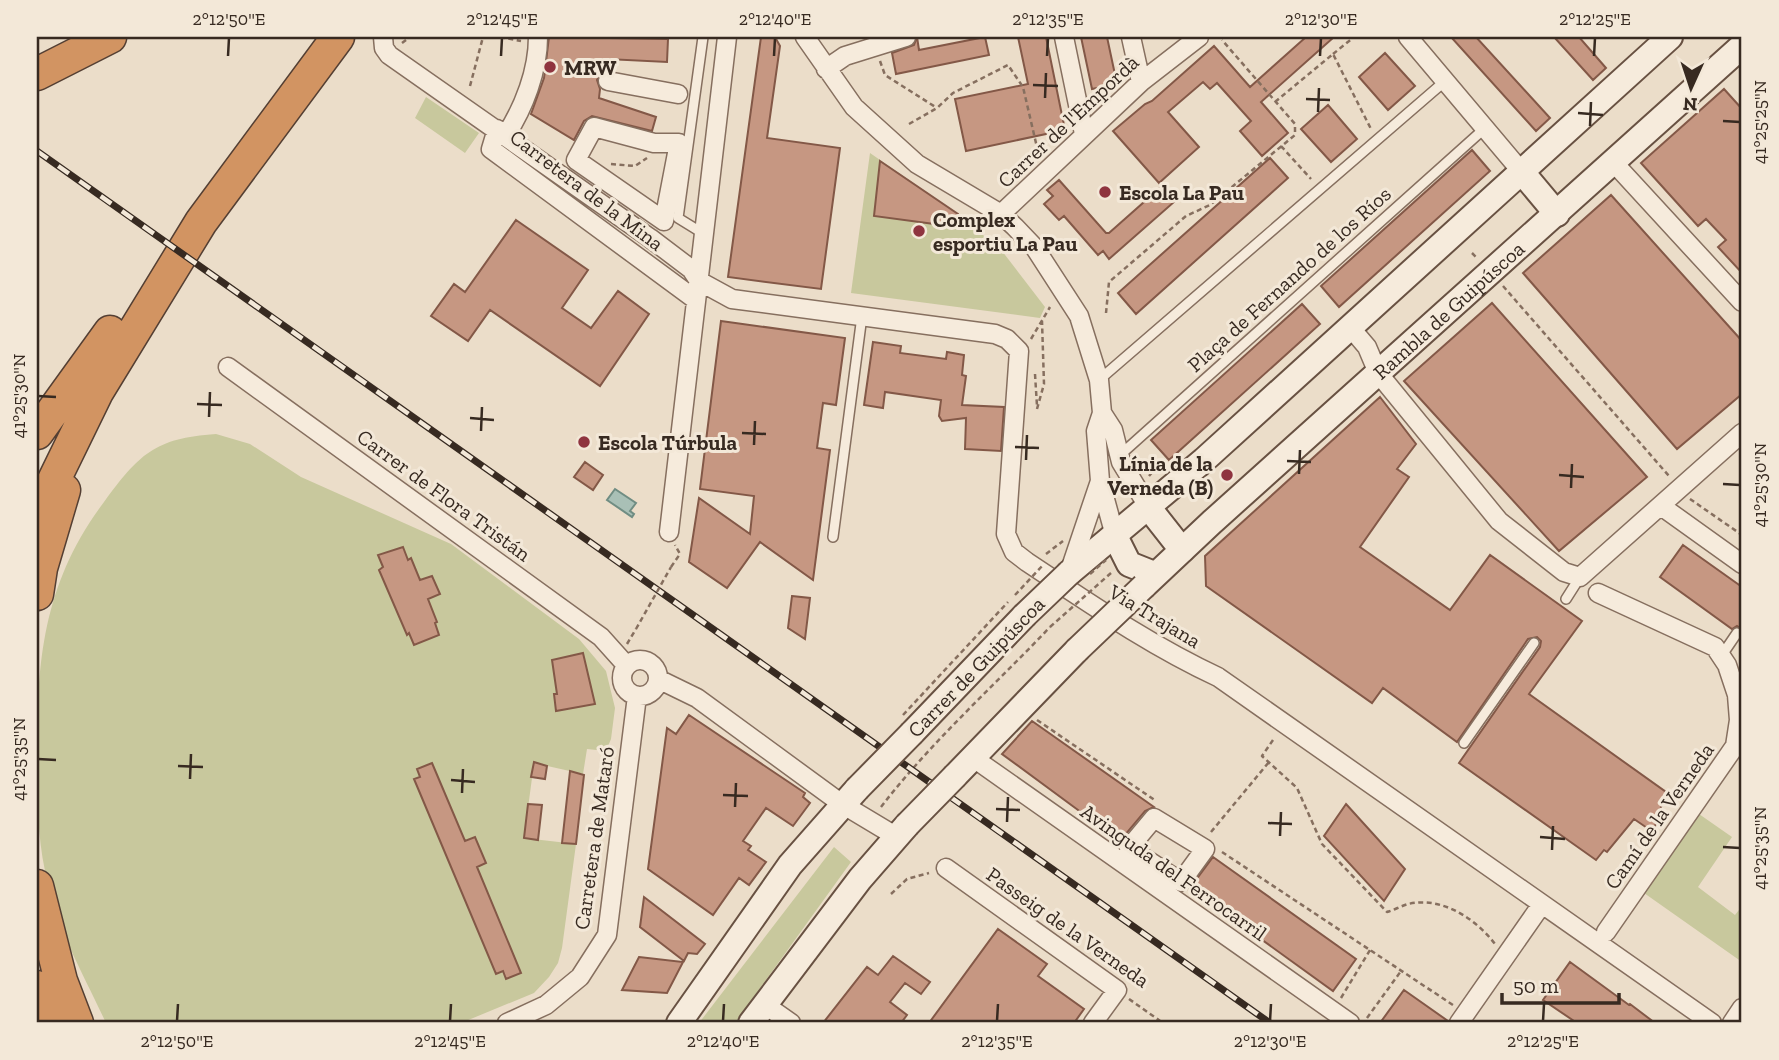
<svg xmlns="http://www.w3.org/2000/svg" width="1779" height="1060" viewBox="0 0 1779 1060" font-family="'Zilla Slab',serif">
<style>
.green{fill:#c8c89d}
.water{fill:#a9c0b6;stroke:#708d83;stroke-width:2}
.building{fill:#c69782;stroke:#835847;stroke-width:2}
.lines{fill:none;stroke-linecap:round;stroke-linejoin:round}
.lane-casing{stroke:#866f5f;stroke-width:12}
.street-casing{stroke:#866f5f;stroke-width:21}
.secondary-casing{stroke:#685142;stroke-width:28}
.highway-casing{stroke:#543f33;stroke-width:35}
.path{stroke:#866f5f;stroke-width:2.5;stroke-dasharray:5 3.5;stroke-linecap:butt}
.lane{stroke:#f6ebdc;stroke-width:9}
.street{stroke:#f6ebdc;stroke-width:18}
.secondary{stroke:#f6ebdc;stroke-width:24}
.highway{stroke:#d29462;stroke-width:32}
.rail-casing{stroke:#372a21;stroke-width:7}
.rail{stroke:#f3e8d8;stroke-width:4.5;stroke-dasharray:13;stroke-linecap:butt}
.secondary-bridge-casing{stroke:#685142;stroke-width:28;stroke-linecap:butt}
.path-bridge{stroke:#866f5f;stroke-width:2.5;stroke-dasharray:5 3.5;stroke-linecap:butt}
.secondary-bridge{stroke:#f6ebdc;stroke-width:24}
.ticks{fill:none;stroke:#372a21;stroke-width:2.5}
.poi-dot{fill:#8f343f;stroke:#f3e8d8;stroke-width:2.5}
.labels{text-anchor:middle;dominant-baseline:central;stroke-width:6;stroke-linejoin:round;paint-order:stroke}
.poi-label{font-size:21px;font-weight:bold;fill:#372a21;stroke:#f3e8d8;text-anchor:start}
.street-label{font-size:21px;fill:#372a21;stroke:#f3e8d8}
.neatline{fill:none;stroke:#372a21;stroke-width:2.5}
.ticks-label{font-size:18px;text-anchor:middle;fill:#372a21}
</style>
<rect width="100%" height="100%" fill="#ebddc9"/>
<path class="green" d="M426,97l53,36 -14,20 -50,-35z
M870,153l88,61 44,37 43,56 -5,11 -189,-25z
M216,434l34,10 51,33 150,67 128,95 27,32 9,37 -4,31 -5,12 -19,-2 -4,25 -49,-11 -10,75 52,6 -14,104 -4,15 -9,14 -15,16 -73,30h-355c-23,-50 -51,-97 -61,-152 -8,-39 -8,-77 -8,-117 0,-96 7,-172 67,-252 35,-47 50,-64 112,-68z
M1699,814l33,23 -34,50 37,28 7,-9v56l-98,-69z
M834,847l17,15 -116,161h-36z"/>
<path class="water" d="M615,489l21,14 -6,8 4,3 -2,3 -25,-17z"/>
<path class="building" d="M549,37l119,2 -1,23 -60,-3 -3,11 -7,10 3,9 -1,9 57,19 -4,14 -60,-15 -8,5 -10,19 -43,-26 13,-36z
M761,37h14l5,9 -13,92 73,10 -19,141 -93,-12z
M917,37l2,13 66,-13 4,18 -93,19 -4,-21 22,-8z
M1018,37h28l19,93 -99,21 -11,-52 73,-15z
M1081,37h26l10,47 -25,5z
M1306,37h28l-73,65 27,31 -26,23 -22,-25 11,-10 -34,-38 -7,6 -7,-7 -35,30 31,35 -40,36 -46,-52 32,-27 7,-3 62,-55 36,41z
M1451,37h25l74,81 -14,13z
M1554,37h25l27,31 -13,12z
M1385,53l30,33 -27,24 -29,-33z
M1724,89l18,20v164l-24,-26 8,-7 -20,-21 -8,7 -57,-63z
M1328,105l29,34 -26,23 -30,-33z
M1472,150l18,21 -151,136 -18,-21z
M1270,158l18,20 -152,136 -18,-21z
M880,161l78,53 -1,13 -83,-11z
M1059,180l47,53h3l52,-46 13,15 -65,57 -6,-8 -5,4 -34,-39 -5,4 -15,-16 9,-8 -6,-6z
M1611,195l131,146v53l-65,55 -154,-176z
M516,220l72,50 -26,38 29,20 27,-37 31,23 -49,72 -110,-76 -22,31 -37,-25 23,-32 11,8z
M1492,303l155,174 -88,74 -155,-170z
M1302,304l18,20 -151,136 -18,-20z
M721,321l124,17 -9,67 -13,-2 -6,45 13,2 -17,130 -53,-38 -33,46 -38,-26 10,-64 51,36 4,-38 -54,-7z
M873,342l28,4 -1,7 46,6 1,-7 17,3 -2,20 4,1 -4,29 42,2 -3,44 -36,-2 1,-31 -24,3 -3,-5 2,-16 -56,-8 -2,16 -19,-3z
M1380,397l36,47 -19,25 12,8 -49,70 90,63 40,-55 92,66 -53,73 137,98 -13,40 -19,-13 -27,33 -3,-2 -8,10 -137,-97 81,-116 1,-6 -4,-4 -9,2 -71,103 -74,-54 -11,15 -166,-117 -1,-30z
M585,462l18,13 -10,15 -19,-13z
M1683,545l59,42v42l-5,-3 -5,3 -72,-52z
M403,547l5,13 3,-2 9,22 12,-4 8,18 -12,5 9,23 -2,1 4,12 -25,10 -5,-12 -2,2 -28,-65 4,-3 -5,-12z
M792,596l18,2 -5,41 -17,-11z
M583,653l12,51 -39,7 -2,-17h3l-5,-34z
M689,715l116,78 -2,4 7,6 -17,23 -27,-18 -23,33 8,5 -3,4 18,12 -17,23 -10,-7 -26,37 -65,-46 19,-141 9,6z
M1032,721l122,86 -9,4 -25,30 -118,-87z
M534,762l13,4 -2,13 -14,-2z
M432,763l33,78 10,-4 11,26 -9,4 44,106 -15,6 -3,-8 -7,3 -82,-195 6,-2 -3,-8z
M570,771l14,4 -8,69 -14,-1z
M528,804l14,1 -4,35 -14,-2z
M1346,804l59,65 -21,32 -60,-65z
M1213,857l143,102 -23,32 -143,-103z
M644,897l61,47 -8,10 -9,-1 -4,8 -44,-34z
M998,929l49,35 -9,12 46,33 -10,14h-145z
M893,956l37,26 -9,12 -16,-11 -15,19 17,13 -6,8h-78l44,-56 11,8z
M639,957l44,5 -16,31 -45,-3z
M1570,962l59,43 1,-1 25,19h-78l-34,-23z
M1404,990l44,31v2h-68z"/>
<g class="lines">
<g class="lane-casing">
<path id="lane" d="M703,37l-25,181 26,16
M1099,380l345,-298
M1119,456l365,-327
M833,537l29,-221
M1566,599l14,-22
M1722,655l15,-22
M1464,743l70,-100"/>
</g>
<g class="street-casing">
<path id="street" d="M383,37l1,11 5,7 261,183 41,31 8,12 33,18 263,35 12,5 12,12 -13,183 8,18 13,10c62,41 124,84 191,115l494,346
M805,37l49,70 63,57 84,50 14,13 20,21 44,68 20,64 3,33 -6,18 4,50 15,55
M1064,37l20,97
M1131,37l10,45
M1408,37l113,134
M826,69l19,-13 61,-19
M608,81l70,13
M594,127l60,16h25l-15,78 -88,-61z
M497,129l-6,20 205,151
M506,135c18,-28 32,-64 32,-98
M1614,163l128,139
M1001,214l140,-132 58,-45
M1350,327l17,20 11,26 121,148 65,51 16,5 162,-144
M228,367l373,270 26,29
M1102,413l11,17 8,32 28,46
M1661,506l81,58
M669,532l58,-495
M1070,570l30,-89
M1598,593l117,54 12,18 10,30 2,25 -4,26 -129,186
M622 678a18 18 0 1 1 36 0a18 18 0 1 1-36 0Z
M658,679l39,19 145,106 55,33
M972,757l378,266
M1154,818l51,31 -24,33 -52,-34z
M946,868l171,122 -24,33
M764,1004l27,19
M507,1023l39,-18 34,-28 27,-42 30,-239
M1459,1023l83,-119
M1732,1023l10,-15"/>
</g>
<g class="secondary-casing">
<g id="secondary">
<path d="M1521,171l36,43"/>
<path d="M1149,508l33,42"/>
<path d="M1115,536l14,28 25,10"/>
<path d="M1069,573l135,-113 466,-423"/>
<path id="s1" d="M1144,586l68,-64 530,-476"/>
<path d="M912,733l112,-117"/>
<path d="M955,776l122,-126"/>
<path d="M679,1023l111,-158 67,-76"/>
<path d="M751,1023l109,-144 47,-54"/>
</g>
</g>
<g class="highway-casing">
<path id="highway" d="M37,74l73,-37
M37,433l73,-101
M37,515l60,-123 104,-170 137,-185
M37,594l4,-26 23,-78
M37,886l24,95 16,42
M37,987l17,36"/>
</g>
<path class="path" d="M500,37l21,4
M402,43l8,-6
M1333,54l21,-17
M880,61l5,14 52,33
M470,86l13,-49
M1275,102l58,-48 38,75
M909,124l28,-16 16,-15 55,-28 15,22 16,69
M1281,146l30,33
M611,164l24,2 12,-8
M1472,253l5,5
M1503,286l166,190
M1106,313l3,-31 77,-66 24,-11 85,-70v-11l-73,-84
M1031,339l19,-32
M1035,374l2,32
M1037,409l7,-25 -2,-63
M1149,476l11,-13
M1690,499l52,36
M1046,554l17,-13
M671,567l9,-13 -5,-9
M627,644l9,-15
M1037,720l119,81
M1273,740l-11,16 35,32 25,56 65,68c7,-2 14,-6 21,-8 34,-8 68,15 87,40
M881,807c50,-65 112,-120 169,-180
M1211,832l58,-70
M1222,852l231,153
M891,894l16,-15 22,-6
M1341,998l29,-48
M1129,999l34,24
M1367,1018l34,-47"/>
<use href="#lane" class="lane"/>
<use href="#street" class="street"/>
<use href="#secondary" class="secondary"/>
<use href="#highway" class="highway"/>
<g class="rail-casing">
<path id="rail" d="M37,151l1233,872"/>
</g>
<use href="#rail" class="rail"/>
<g class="secondary-bridge-casing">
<path id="secondary-bridge" d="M1024,616l45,-43
M1077,650l67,-64
M857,789l55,-56
M907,825l48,-49"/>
</g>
<path class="path-bridge" d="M1090,574l16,-14
M1015,595l29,-31
M1050,627l61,-54
M636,629l35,-62
M903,715l105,-113"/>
<use href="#secondary-bridge" class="secondary-bridge"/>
</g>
<path class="ticks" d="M228,56l1,-18M501,56l1,-18M774,56l1,-18M1047,56l1,-18M1320,56l1,-18M1594,56l1,-18M1033,85l25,1M1045,98l1,-25M1306,99l24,1M1318,112l1,-24M1578,113l25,2M1723,121l17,1M1590,126l1,-24M38,396l18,1M197,404l25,1M209,417l1,-25M470,418l24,2M481,431l1,-24M742,433l24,1M754,445l1,-24M1015,447l24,1M1026,460l1,-25M1287,461l24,1M1299,474l1,-24M1559,475l25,2M1723,484l17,1M1571,488l1,-24M38,759l18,1M178,766l25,1M190,779l1,-25M451,780l24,2M462,793l1,-24M723,795l25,1M735,807l1,-24M996,809l24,1M1007,822l1,-25M1268,823l24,1M1280,836l1,-24M1540,837l25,2M1723,847l17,1M1552,850l1,-24M177,1021l1,-17M450,1021l1,-17M723,1021l1,-17M997,1021l1,-17M1270,1021l1,-17M1543,1021l1,-17"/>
<g class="poi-dot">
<circle cx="550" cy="67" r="7"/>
<circle cx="1105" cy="192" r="7"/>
<circle cx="919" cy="231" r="7"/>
<circle cx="584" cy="442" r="7"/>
<circle cx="1227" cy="475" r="7"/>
</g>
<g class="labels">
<g class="poi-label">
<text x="564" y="67">MRW</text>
<text x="1119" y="192">Escola La Pau</text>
<text x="933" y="219">Complex<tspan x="933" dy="24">esportiu La Pau</tspan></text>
<text x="598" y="442">Escola Túrbula</text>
<text x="1213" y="463" text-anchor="end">Línia de la<tspan x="1213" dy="24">Verneda (B)</tspan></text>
</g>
<g class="street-label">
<text transform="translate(1068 121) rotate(-43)">Carrer de l'Empordà</text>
<text transform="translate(587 190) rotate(37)">Carretera de la Mina</text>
<text transform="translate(1289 279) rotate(-42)">Plaça de Fernando de los Ríos</text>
<text stroke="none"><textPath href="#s1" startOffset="411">Rambla de Guipúscoa</textPath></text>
<text transform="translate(444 495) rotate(36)">Carrer de Flora Tristán</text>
<text transform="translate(1155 616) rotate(31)">Via Trajana</text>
<text transform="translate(976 667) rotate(-46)">Carrer de Guipúscoa</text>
<text transform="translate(1659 816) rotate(-55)">Camí de la Verneda</text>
<text transform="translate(594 838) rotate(-82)">Carretera de Mataró</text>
<text transform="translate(1174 872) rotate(35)">Avinguda del Ferrocarril</text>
<text transform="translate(1068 927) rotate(35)">Passeig de la Verneda</text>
</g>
</g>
<rect width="1779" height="1060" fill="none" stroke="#f3e8d8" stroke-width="77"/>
<g transform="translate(1691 88) rotate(183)" stroke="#f3e8d8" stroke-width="5" paint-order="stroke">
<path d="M0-5L12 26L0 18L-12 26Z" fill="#372a21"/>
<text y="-10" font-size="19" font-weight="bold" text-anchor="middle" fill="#372a21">N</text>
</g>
<path d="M1502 993v10h117v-10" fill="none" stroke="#372a21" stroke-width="3.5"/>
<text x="1513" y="993" font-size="21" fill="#372a21" stroke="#f3e8d8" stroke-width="5" paint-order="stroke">50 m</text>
<rect x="38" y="38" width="1702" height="983" class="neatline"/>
<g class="ticks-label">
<text x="229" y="25">2°12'50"E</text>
<text x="502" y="25">2°12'45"E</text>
<text x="775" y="25">2°12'40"E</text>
<text x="1048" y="25">2°12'35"E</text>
<text x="1321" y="25">2°12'30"E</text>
<text x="1595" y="25">2°12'25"E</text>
<text transform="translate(1760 122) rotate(-90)" y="6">41°25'25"N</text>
<text transform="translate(19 396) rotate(-90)" y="6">41°25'30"N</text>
<text transform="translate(1760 485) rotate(-90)" y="6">41°25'30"N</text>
<text transform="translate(19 759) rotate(-90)" y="6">41°25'35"N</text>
<text transform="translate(1760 848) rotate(-90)" y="6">41°25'35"N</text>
<text x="177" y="1047">2°12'50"E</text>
<text x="450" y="1047">2°12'45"E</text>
<text x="723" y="1047">2°12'40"E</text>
<text x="997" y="1047">2°12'35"E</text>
<text x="1270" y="1047">2°12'30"E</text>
<text x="1543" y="1047">2°12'25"E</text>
</g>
</svg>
